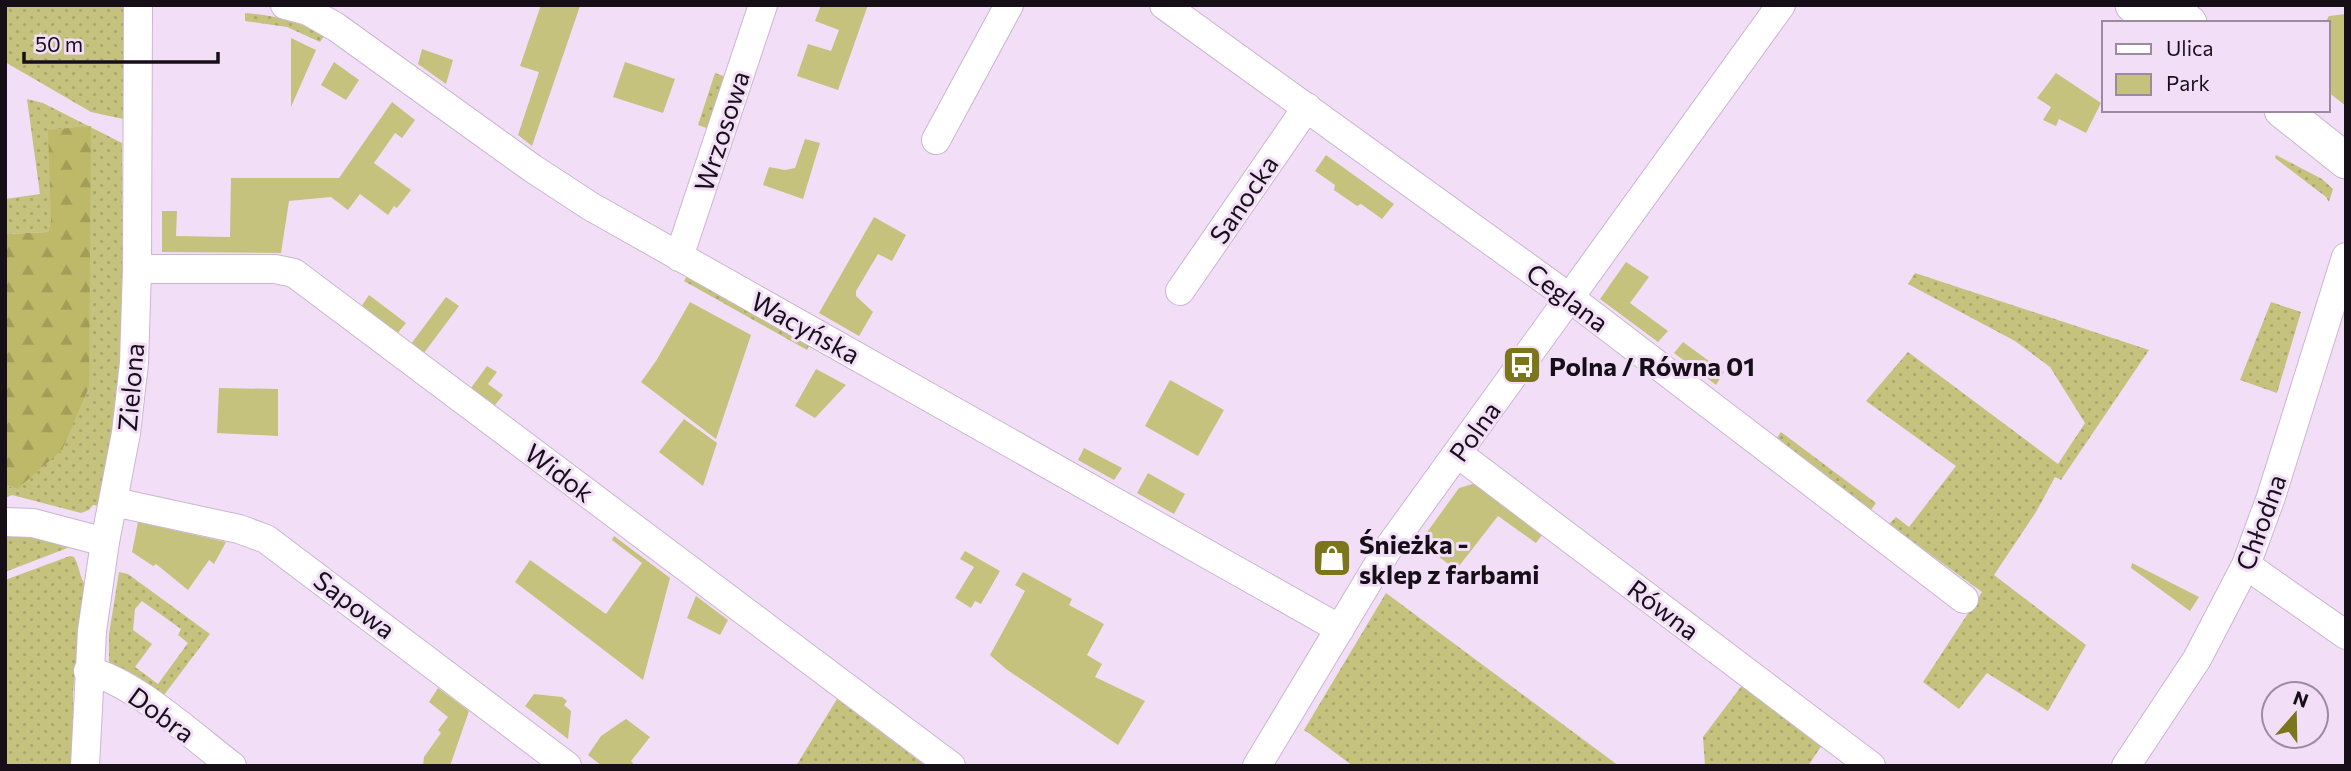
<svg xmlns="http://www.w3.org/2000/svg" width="2351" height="771" viewBox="0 0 2351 771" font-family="Commissioner,sans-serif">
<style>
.grass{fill:url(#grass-dots);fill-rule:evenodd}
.forest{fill:url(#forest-firs)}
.green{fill:#c5c27e}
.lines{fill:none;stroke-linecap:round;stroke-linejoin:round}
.minor-casing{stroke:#cab6cf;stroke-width:30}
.tertiary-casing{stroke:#cab6cf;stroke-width:37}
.minor{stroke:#fff;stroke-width:28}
.tertiary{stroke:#fff;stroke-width:35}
.labels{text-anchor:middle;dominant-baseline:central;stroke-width:6;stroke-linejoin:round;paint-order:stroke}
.street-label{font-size:26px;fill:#160f18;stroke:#f3def8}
.poi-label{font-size:26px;font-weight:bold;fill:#160f18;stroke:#f3def8;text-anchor:start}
</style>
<defs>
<pattern id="grass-dots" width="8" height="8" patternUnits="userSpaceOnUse" patternTransform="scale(1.75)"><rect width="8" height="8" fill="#c5c27e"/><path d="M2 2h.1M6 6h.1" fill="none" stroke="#a8a66c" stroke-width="1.8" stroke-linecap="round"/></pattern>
<pattern id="forest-firs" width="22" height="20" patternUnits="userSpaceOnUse" patternTransform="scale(1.75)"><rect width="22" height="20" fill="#bdb968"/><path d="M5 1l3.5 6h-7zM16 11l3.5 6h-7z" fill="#a29e59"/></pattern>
</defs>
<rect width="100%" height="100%" fill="#f3def8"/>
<path class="grass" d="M5,5h120l-2,114 -32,-7 -86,-50z
M245,13c29,2 54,9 80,22l-5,7 -33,-15 -42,-6z
M715,73l14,5 -17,52 -14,-5z
M27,99l16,4 79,40c0,63 2,125 0,188 -2,59 -13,117 -23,175l-6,-1 -4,5 -8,3 -69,-18 -7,3v-13l12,4 34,-269 -3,12 -43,2v-35l35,-5z
M2276,155l46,24 11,10 -4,13 -3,-5 -51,-39z
M1915,273l234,77 -88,130 -6,-3 -19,35 -42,63 92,70 -38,66 -61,-38 -28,36 -36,-27 59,-90 -93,-68 7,-7 13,10 47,-61 -90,-65 42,-49 150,112 27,-41 -35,-56 -35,-26 -107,-57z
M688,274l122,70 -3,6 -123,-69z
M2271,302l30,10 -24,81 -37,-13z
M1781,432l95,71 -5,7 -95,-71z
M22,532l48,15 -65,25v-35z
M70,556l4,1c6,10 5,20 12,29l-13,105v75h-68v-186z
M119,572l9,2 82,60 -49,65 -52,-35v-30zM142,601l39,28 -3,6 10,8 -30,41 -23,-17 17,-23 -19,-14 2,-21z
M1386,593l233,173h-266l-43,-32 -6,-4z
M1743,684l79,61 -14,21h-103l-2,-29z
M837,699l89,67h-130z"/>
<path class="forest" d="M91,126l-2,261 -27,63 -45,39 -12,-4v-251l43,-2 3,-12 -3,-90z"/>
<path class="green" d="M541,5l39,1 -48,140 -14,-11 21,-63 -19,-6z
M821,5h47l-30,85 -41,-14 11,-32 23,7 8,-21 -24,-9z
M2346,14v92l-18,-14v-69h-3l4,-7z
M291,38l25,12 -25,57z
M422,49l31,11 -7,24 -28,-20z
M334,62l25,18 -13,20 -25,-15z
M625,62l50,17 -12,34 -50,-16z
M2056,73l45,30 -15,30 -27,-14 -3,7 -13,-6 8,-13 -14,-9z
M392,102l23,18 -13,18 -7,-5 -21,30 37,27 -14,18 -3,-2 -6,9 -28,-21 -12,16 -17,-13 -42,4 -8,52 -119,-1v-41h15l-1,25 54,1 1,-59h108z
M805,139l15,4 -17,56 -40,-14 6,-18 16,3 10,-2z
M1326,155l68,49 -12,15 -21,-15 -4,2 -23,-16 1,-5 -20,-14z
M874,217l32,18 -14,26 -14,-7 -22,37v5l17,16 -14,24 -40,-23z
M1626,262l23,15 -19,26 38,28 -10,11 -58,-43z
M369,295l37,28 -9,11 -36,-27z
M446,297l13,9 -35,47 -13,-9z
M690,302l61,33 -35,104 -75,-57 15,-21z
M1683,342l41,30 -8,13 -42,-32z
M487,366l10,6 -9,12 15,11 -8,10 -24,-17z
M816,369l30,16 -31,33 -20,-12z
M1170,380l54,30 -26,46 -53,-30z
M219,388l59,1v47l-61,-3z
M684,419l33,24 -14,43 -44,-34z
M1084,448l38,20 -8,12 -36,-20z
M1148,473l37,21 -11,20 -37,-21z
M1476,483l66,52 -6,8 -38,-27 -42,54 -36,-28 39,-54z
M138,522l88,20 -12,22 -5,-4 -21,30 -32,-26 -3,2 -21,-14z
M614,536l56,42 -27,102 -128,-98 15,-22 76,54 36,-51 -30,-23z
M965,551l35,20 -19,33 -6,-3 -4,7 -16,-10 19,-31 -14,-8z
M2132,563l67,34 -9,14 -59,-43z
M1023,572l49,27 -3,6 35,19 -17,31 15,9 -7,13 50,24 -27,44 -112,-76 -16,-14 35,-64 -10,-6z
M696,596l32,24 -8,15 -33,-17z
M438,688l31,23 -19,55h-27l1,-9 17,-24 -3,-3 10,-13 -19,-15z
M534,694l28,3 5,4 -3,4 7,6 -3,28 -43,-33z
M626,719l24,18 -19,24 4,5h-33l-14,-11 13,-19z"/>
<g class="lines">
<g class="minor-casing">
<path id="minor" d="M285,5l23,6 28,16 196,141 58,38 750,423
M1164,5l406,293 394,301
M936,140l73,-135
M679,257l84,-252
M137,269h138l19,4 657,493
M1180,291l127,-184
M1457,453l414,313
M114,502l125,27 27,10 301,227
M5,522l28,1 72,19
M2246,565l100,70
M88,671c44,9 107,67 144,95
M85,766l7,-135 13,-89 21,-109 8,-70 3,-94 1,-264
M1257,766l130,-216 394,-545
M2126,766l71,-107 49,-94 25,-68 75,-240"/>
</g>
<g class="tertiary-casing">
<path id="tertiary" d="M2133,5l23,18
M2167,5l22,18
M2282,110l64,51"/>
</g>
<use href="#minor" class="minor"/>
<use href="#tertiary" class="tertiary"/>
</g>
<defs>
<g id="bus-square" transform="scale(2.0125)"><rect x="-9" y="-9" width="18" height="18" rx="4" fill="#7b761b" stroke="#f3def8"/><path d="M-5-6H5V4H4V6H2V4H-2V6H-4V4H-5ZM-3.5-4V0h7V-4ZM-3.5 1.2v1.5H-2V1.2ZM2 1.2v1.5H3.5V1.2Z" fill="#fff"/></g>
<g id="shop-square" transform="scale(2.0125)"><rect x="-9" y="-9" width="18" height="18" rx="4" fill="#7b761b" stroke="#f3def8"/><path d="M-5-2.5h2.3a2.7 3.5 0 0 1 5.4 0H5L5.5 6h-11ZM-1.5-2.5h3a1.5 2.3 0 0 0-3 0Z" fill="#fff"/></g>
</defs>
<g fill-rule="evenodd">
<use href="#bus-square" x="1522" y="365"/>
<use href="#shop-square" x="1332" y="558"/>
</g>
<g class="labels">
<g class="street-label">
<text transform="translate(721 131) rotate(-72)">Wrzosowa</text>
<text transform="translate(1243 199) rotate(-56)">Sanocka</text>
<text transform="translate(1568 297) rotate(37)">Ceglana</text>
<text transform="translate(806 327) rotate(29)">Wacyńska</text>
<text transform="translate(130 387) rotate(-85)">Zielona</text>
<text transform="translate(1474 431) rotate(-54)">Polna</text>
<text transform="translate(560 472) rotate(37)">Widok</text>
<text transform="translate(2260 522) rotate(-70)">Chłodna</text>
<text transform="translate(355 604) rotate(37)">Sapowa</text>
<text transform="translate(1664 609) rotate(37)">Równa</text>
<text transform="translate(162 714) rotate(36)">Dobra</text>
</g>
<g class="poi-label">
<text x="1549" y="365">Polna / Równa 01</text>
<text x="1359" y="543">Śnieżka -<tspan x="1359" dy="30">sklep z farbami</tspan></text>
</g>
</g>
<rect width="2351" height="771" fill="none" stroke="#160f18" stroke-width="14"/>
<rect x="2102" y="21" width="228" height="91" fill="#f3def8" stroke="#9b8b9e" stroke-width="2"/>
<rect x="2116" y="44" width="35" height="10" fill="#ffffff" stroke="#9b8b9e" stroke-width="2"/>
<text x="2166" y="56" font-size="21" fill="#160f18">Ulica</text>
<rect x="2116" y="74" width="35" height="21" fill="#c5c27e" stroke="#9b8b9e" stroke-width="2"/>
<text x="2166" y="91" font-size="21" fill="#160f18">Park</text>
<g transform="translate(2295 715) rotate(20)"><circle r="33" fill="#f3def8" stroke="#9b8b9e" stroke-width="2"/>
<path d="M0-5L12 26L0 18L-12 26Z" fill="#7b761b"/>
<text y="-10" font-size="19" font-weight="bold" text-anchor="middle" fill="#160f18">N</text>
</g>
<path d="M24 52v10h194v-10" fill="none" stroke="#160f18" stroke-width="3.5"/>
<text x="35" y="52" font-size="21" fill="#160f18" stroke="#f3def8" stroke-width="5" paint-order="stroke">50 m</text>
</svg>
